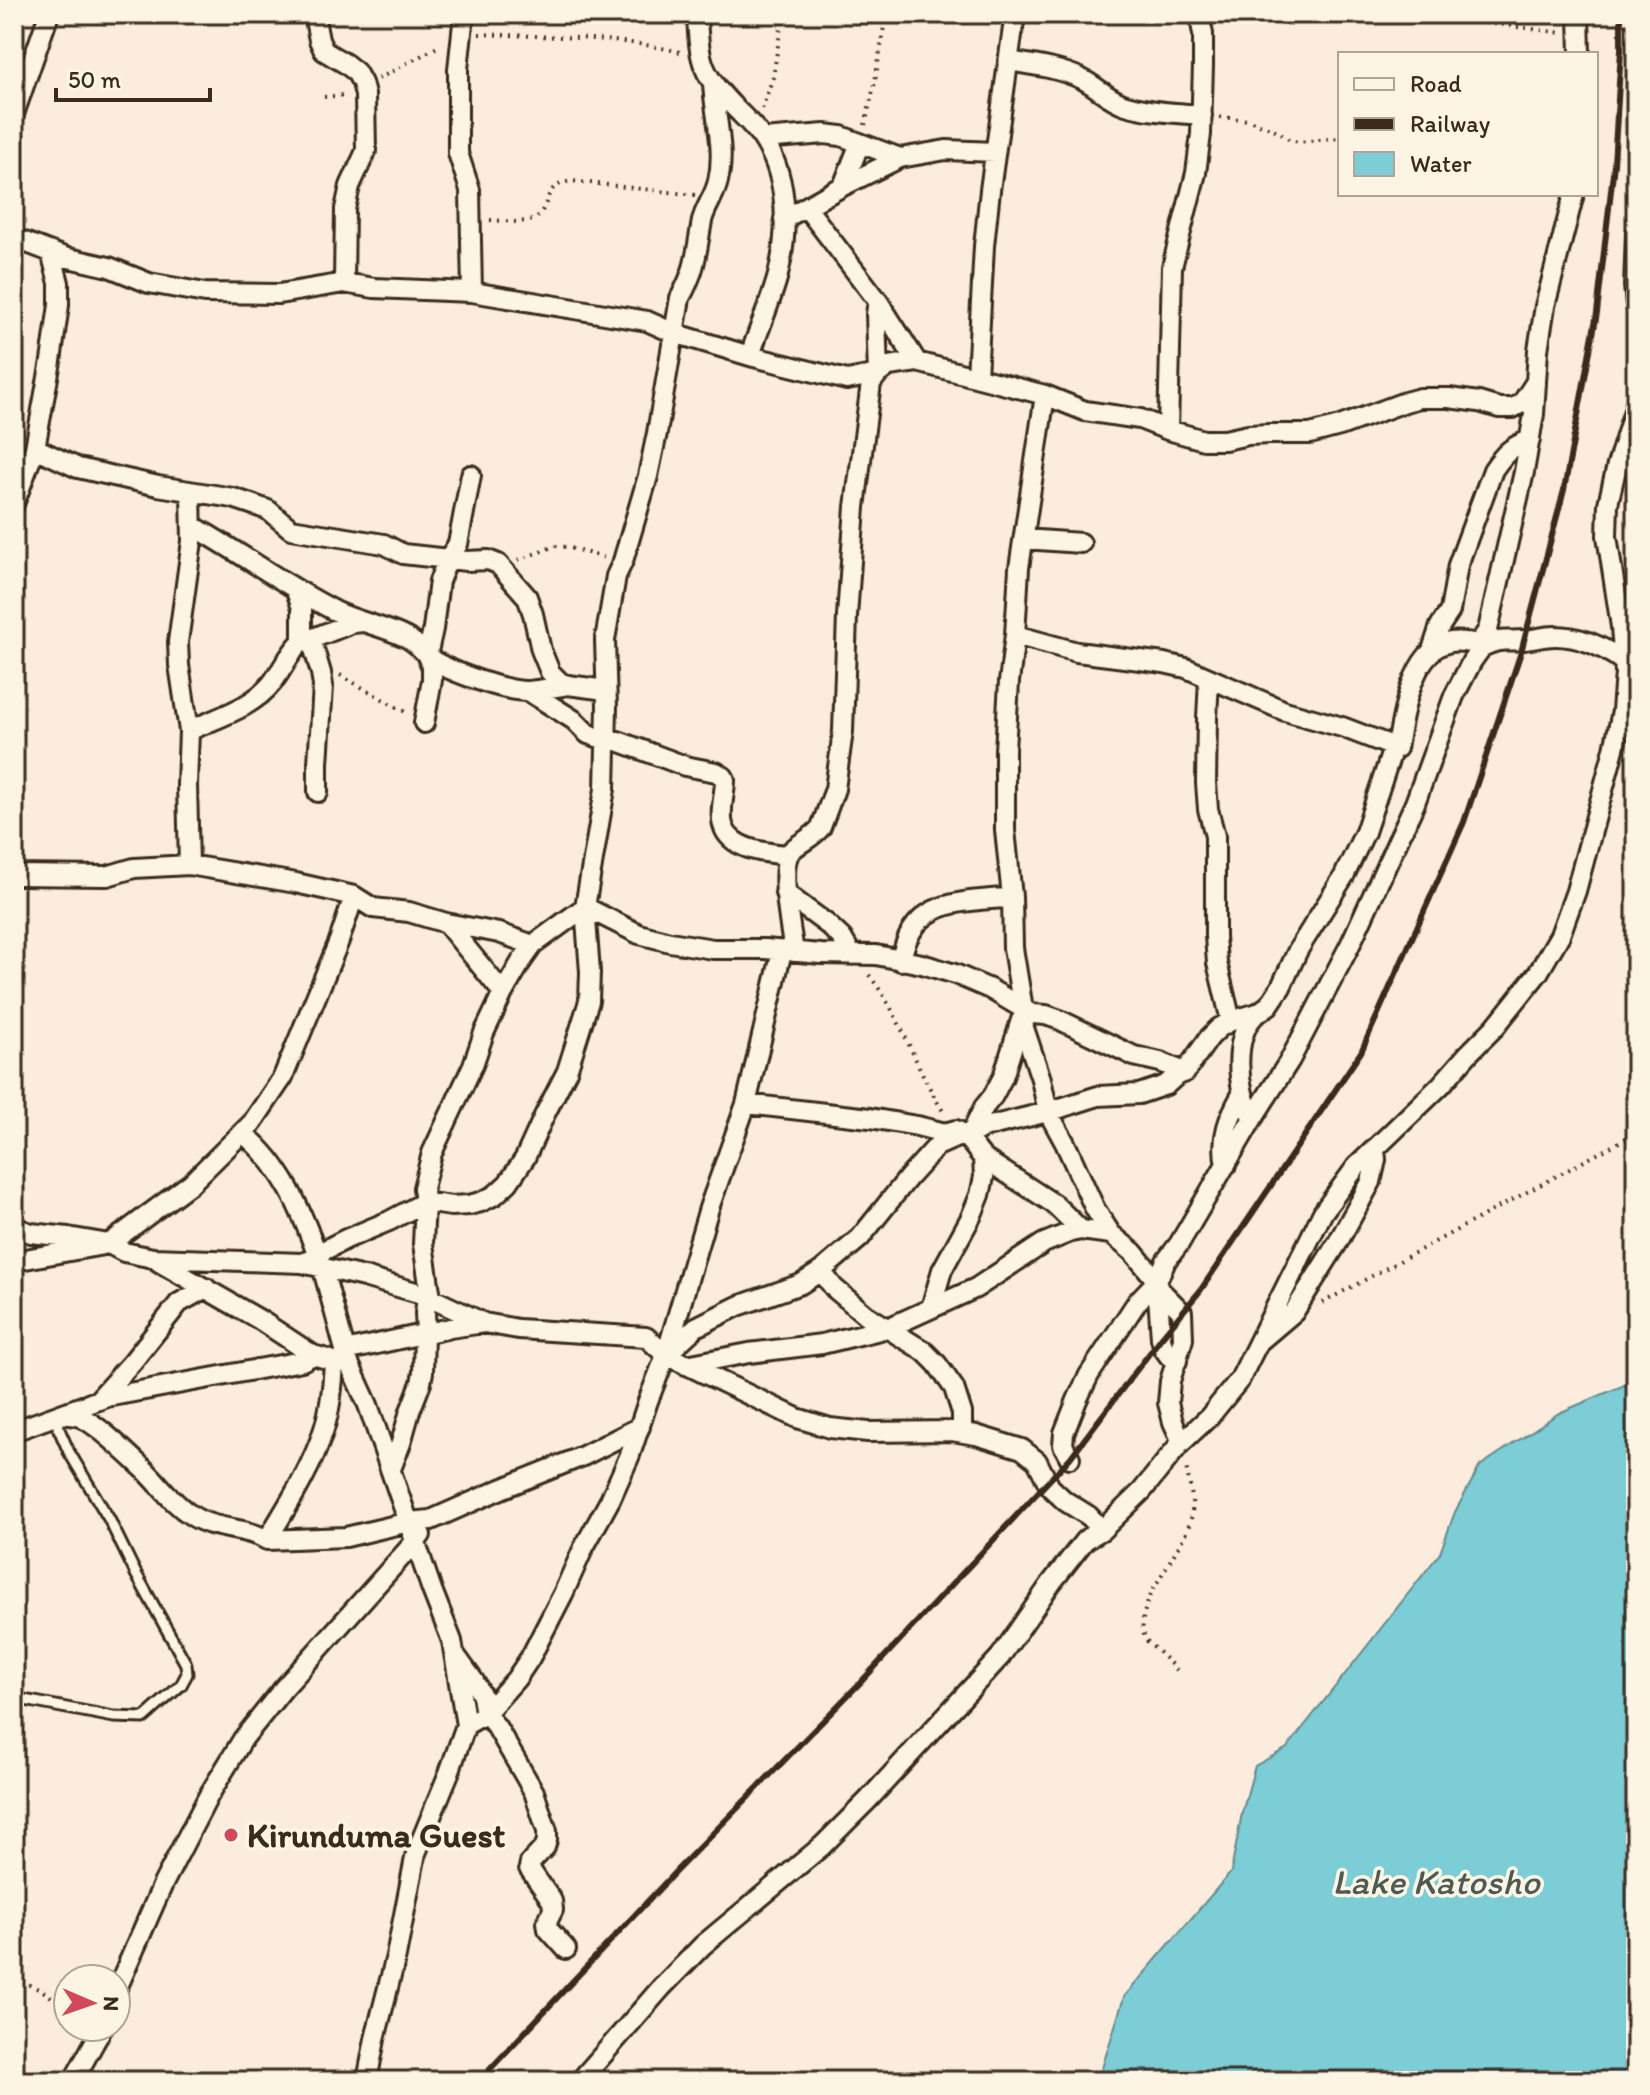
<svg xmlns="http://www.w3.org/2000/svg" width="1650" height="2095" viewBox="0 0 1650 2095" font-family="Itim,sans-serif">
<style>
.water{fill:#7ccdd6;stroke:#628c8c;stroke-width:2}
.lines{fill:none;stroke-linecap:round;stroke-linejoin:round}
.lane-casing{stroke:#3b2a1e;stroke-width:15}
.street-casing{stroke:#3b2a1e;stroke-width:24}
.path{stroke:#3b2a1e;stroke-width:4;stroke-dasharray:2 6;stroke-linecap:butt}
.lane{stroke:#fcf5e5;stroke-width:9}
.street{stroke:#fcf5e5;stroke-width:18}
.rail{stroke:#3b2a1e;stroke-width:6}
.poi-dot{fill:#d1495b;stroke:#fcf5e5;stroke-width:3}
.labels{text-anchor:middle;dominant-baseline:central;stroke-width:7;stroke-linejoin:round;paint-order:stroke}
.poi-label{font-size:34px;font-weight:bold;fill:#3b2a1e;stroke:#fcf5e5;text-anchor:start}
.water-label{font-size:36px;font-style:italic;fill:#4e5b55;stroke:#fcf5e5}
</style>
<rect width="100%" height="100%" fill="#fbecde"/>
<filter id="ink" filterUnits="userSpaceOnUse"><feTurbulence type="fractalNoise" baseFrequency=".0125" numOctaves="2"/><feDisplacementMap in="SourceGraphic" scale="16" xChannelSelector="R" yChannelSelector="G"/><feConvolveMatrix kernelMatrix="1 2 1 2 8 2 1 2 1" color-interpolation-filters="sRGB"/></filter>
<g filter="url(#ink)">
<path class="water" d="M1636,1380v701h-538l26,-84 107,-125 11,-59 13,-47 32,-18 153,-195 15,-41 25,-46 79,-53z"/>
<g class="lines">
<g class="lane-casing">
<path id="lane" d="M14,1698l100,19 30,1 37,-33 6,-11 -1,-10 -51,-92 -26,-53 -40,-67 -11,-25 3,-13"/>
</g>
<g class="street-casing">
<path id="street" d="M314,14l5,26 5,11 22,13 10,8 6,11 3,12 1,56 -16,35 -5,23 -1,74
M464,14l-6,55v84l12,37 2,102
M697,14c2,50 5,61 41,97 10,10 21,20 28,33 23,38 22,89 12,131 -7,27 -20,55 -28,81
M1579,14l1,40
M1008,61c25,4 51,7 74,18 16,8 27,21 44,26 24,7 51,8 76,10
M14,114l35,-100
M763,139l62,-5 16,2 59,22
M843,186l17,-43
M806,207l72,94 39,61
M784,219l59,-33 57,-28 46,-8 49,2
M1636,234l-2,52 2,19
M14,238l50,19 45,10 40,16 56,10 74,1 65,-11 30,5 98,4 175,29 27,12 76,23 97,24 31,-6 11,-8 28,-4 128,33 40,16 55,8 28,11 36,10h21l23,-5 21,-1h41l30,-8 65,-24 15,-4h29l30,4 20,6h14l9,-5 13,-20
M977,377l7,-131 6,-56 25,-176
M1045,395l-26,173 -4,67 -6,47 -4,68v80l7,67 1,51 10,61 1,19 17,51 7,33 17,31 30,66 16,25 22,18 24,29 4,57 3,11 5,7 8,5
M1168,430l4,-163 24,-94 5,-39 2,-69v-31l-4,-20
M35,448l43,20 80,18 75,12 18,6 17,6 23,19 93,15 19,10 64,7 21,-1 10,4 29,33 6,17 8,36 9,22 11,11 7,2 38,5
M14,504l21,-56 16,-87 8,-56v-22l-8,-31
M193,526c48,27 93,60 142,85 23,11 47,15 70,26 17,8 18,18 32,26 21,11 65,27 88,28 11,0 31,-4 43,-6
M1024,539l57,4
M296,591l6,17v33l9,-2 10,34 2,13 -5,77v29
M1015,635l62,17 87,11 22,5 99,43 57,16 55,21
M311,639l41,-16 12,-1
M1482,647c21,-10 21,-5 42,-7 11,-1 21,-4 31,-4 26,0 49,11 69,26
M1432,650l8,-24 10,-15 8,-46 35,-95c11,-16 18,-24 37,-30
M1209,679l-2,39 -1,65 2,26 7,27v100l2,27 14,58
M528,691l46,29 14,14 18,6 12,1 67,25 31,6 8,5 1,3c0,14 -6,31 -2,45 7,25 43,28 65,30
M424,723l8,-43v-13l-5,-11 6,-27 6,-48 9,-22 10,-15 13,-69
M189,731c29,-14 63,-23 83,-48 11,-14 17,-30 30,-42
M189,865l-2,-80 2,-54 -10,-66 -1,-23 14,-101 -1,-49
M14,875l93,1 27,-8 55,-3 107,18 58,13 19,12 36,4 37,11 53,10 34,12
M785,893l42,31 15,14 10,17
M446,923l57,70
M794,952c-3,-21 -16,-86 -3,-101 9,-9 22,-13 30,-24l14,-38 8,-58 4,-115 8,-109 16,-124 7,-9 -2,-60 2,-13
M901,961c11,-64 60,-58 111,-64
M746,1104l124,14 47,8 28,7 11,-3 8,4 19,24 1,19 -4,18 -9,22 -29,53 -11,38
M1253,1118c-17,-27 -21,-83 4,-105
M243,1133c40,33 58,76 75,124
M971,1134l13,-27 9,-11 10,-19 18,-57
M983,1158l71,46 27,26
M1226,1165c-6,-28 3,-48 16,-71
M14,1227l17,6 37,4 41,7 82,-61 61,-60 31,-46 56,-136 15,-45
M14,1261l95,-17 15,8 29,6 149,5 62,14 58,17 62,29 34,6 128,8 20,18 30,-28 42,-21 63,-22 20,-13 39,-33 48,-60 29,-32 27,-12h7l11,-6 66,-16 50,-16 41,-2 27,-9 11,-10 8,-3 24,-34 10,-10 12,-7 27,-8 11,-8 12,-18 17,-37 46,-74 21,-44 27,-81 5,-3c5,-32 15,-96 50,-105 12,-4 20,1 32,0
M159,1262l101,58 53,35
M302,1263l16,-6 5,-6 23,-12 43,-18 36,-19 26,4 18,-1 12,-3 14,-7 13,-12 17,-25 20,-44 22,-43 22,-70 1,-29 -5,-65 54,27 31,8 43,7h52l56,5 55,1 46,9 33,10 35,15 42,25 14,1 14,5 74,36 26,6 25,10
M322,1266l26,95 20,44 64,185 20,51 14,84 -17,48 -33,80 -20,103 -21,83 -8,42
M821,1271l13,17 32,27 58,36 13,13 17,24 8,25v19
M1157,1287l25,25 1,27 -13,42 -2,22 5,19 9,20
M431,1298l-8,-54 2,-42 -2,-14 9,-35 41,-88 11,-32 19,-40 18,-31 12,-17 52,-38 20,-118 2,-82 -2,-67 11,-64 7,-15 25,-85 9,-43 23,-135c17,-31 16,-45 22,-77 3,-14 13,-25 16,-40 8,-33 -4,-66 -5,-99
M426,1333l-1,-20 2,-17
M1261,1340l33,-28 44,-70 33,-60 5,-22 -1,-12
M345,1351l105,-23 34,-5
M666,1355l131,63 33,10 38,4 84,-1 24,4 46,14 15,12 13,26 15,14 24,15 13,14
M686,1365l63,-12 73,-9 66,-16 88,-40 68,-45 27,-11 10,-2 30,4
M98,1400l35,-39 46,-58 27,-15
M61,1414c6,1 13,1 19,3 18,7 52,41 67,55 15,15 26,32 44,43 23,16 53,11 76,25l79,-3 63,-15 22,-2 70,-31 82,-33 57,-29
M14,1431l93,-34 195,-36 11,-6 21,6h14
M1070,1458l-7,-13 1,-12 13,-33 12,-25 48,-73 20,-21 9,-20 13,-17 74,-126 37,-58 60,-115 65,-142 39,-107 18,-35 10,-14 -3,-4 9,-13 36,-158 10,-58 4,-64 7,-44 29,-112
M391,1469l10,-26 9,-32 11,-28 2,-11 1,-39
M267,1540c21,-35 45,-72 57,-111 7,-22 9,-45 10,-68
M456,1656l18,25 8,15 3,18 11,12 38,66 13,39v9l-2,7 -15,16 -1,5 23,33 1,9 -6,12 1,7 18,20
M466,1725l19,-11 31,-35 14,-21 33,-64 20,-45 27,-49 20,-45 18,-54 18,-46 43,-147 37,-104 36,-153
M116,1991l47,-107 46,-89 34,-56 40,-50 138,-154
M73,2081l30,-54
M580,2081l81,-93 42,-43 119,-99 46,-46 132,-143 52,-75 33,-42 17,-10 40,-39 37,-46 31,-29 30,-37 83,-167 33,-45 85,-82 28,-32 26,-26 43,-54 22,-38 16,-44 38,-142 8,-38 3,-38 -4,-46 -14,-91 1,-32 9,-39 19,-61"/>
</g>
<path class="path" d="M1455,14l14,7 10,1 84,11
M479,34c67,3 135,2 201,18
M378,79l63,-34
M324,97l21,-2
M762,109l11,-32 10,-63
M1220,117l29,3 29,11 12,9 8,2 42,-4
M865,125l10,-43 11,-68
M490,220l27,2 17,-2c20,-17 6,-34 38,-39l123,14
M518,560l37,-14 12,1 38,11
M340,675l69,39
M869,975c33,41 47,96 76,139
M14,1164l11,48
M1322,1303l314,-170
M1177,1670l-30,-29c-20,-31 34,-87 43,-119 6,-18 -1,-38 -4,-56
M14,1732l9,-18
M14,1978l29,13 25,18"/>
<use href="#lane" class="lane"/>
<use href="#street" class="street"/>
<path class="rail" d="M479,2081l198,-211 182,-186 211,-226 91,-120 39,-47 161,-239 103,-230 57,-170 43,-162 33,-177 17,-149 7,-114v-36"/>
</g>
</g>
<circle class="poi-dot" cx="231" cy="1835" r="8"/>
<g class="labels">
<g class="poi-label">
<text x="247" y="1835">Kirunduma Guest</text>
</g>
<g class="water-label">
<text x="1436" y="1881">Lake Katosho</text>
</g>
</g>
<rect width="1650" height="2095" fill="none" stroke="#fcf5e5" stroke-width="48"/>
<rect x="24" y="24" width="1602" height="2047" fill="none" stroke="#3b2a1e" stroke-width="3" filter="url(#ink)"/>
<rect x="1338" y="52" width="260" height="144" fill="#fcf5e5" stroke="#afa495" stroke-width="2"/>
<rect x="1354" y="78" width="40" height="12" fill="#fcf5e5" stroke="#afa495" stroke-width="2"/>
<text x="1410" y="92" font-size="24" fill="#3b2a1e">Road</text>
<rect x="1354" y="118" width="40" height="12" fill="#3b2a1e" stroke="#afa495" stroke-width="2"/>
<text x="1410" y="132" font-size="24" fill="#3b2a1e">Railway</text>
<rect x="1354" y="152" width="40" height="24" fill="#7ccdd6" stroke="#afa495" stroke-width="2"/>
<text x="1410" y="172" font-size="24" fill="#3b2a1e">Water</text>
<g transform="translate(92 2003) rotate(92)"><circle r="38" fill="#fcf5e5" stroke="#afa495" stroke-width="2"/>
<path d="M0-6L14 30L0 20L-14 30Z" fill="#d1495b"/>
<text y="-12" font-size="22" font-weight="bold" text-anchor="middle" fill="#3b2a1e">N</text>
</g>
<path d="M56 88v12h154v-12" fill="none" stroke="#3b2a1e" stroke-width="4"/>
<text x="68" y="88" font-size="24" fill="#3b2a1e" stroke="#fcf5e5" stroke-width="6" paint-order="stroke">50 m</text>
</svg>
